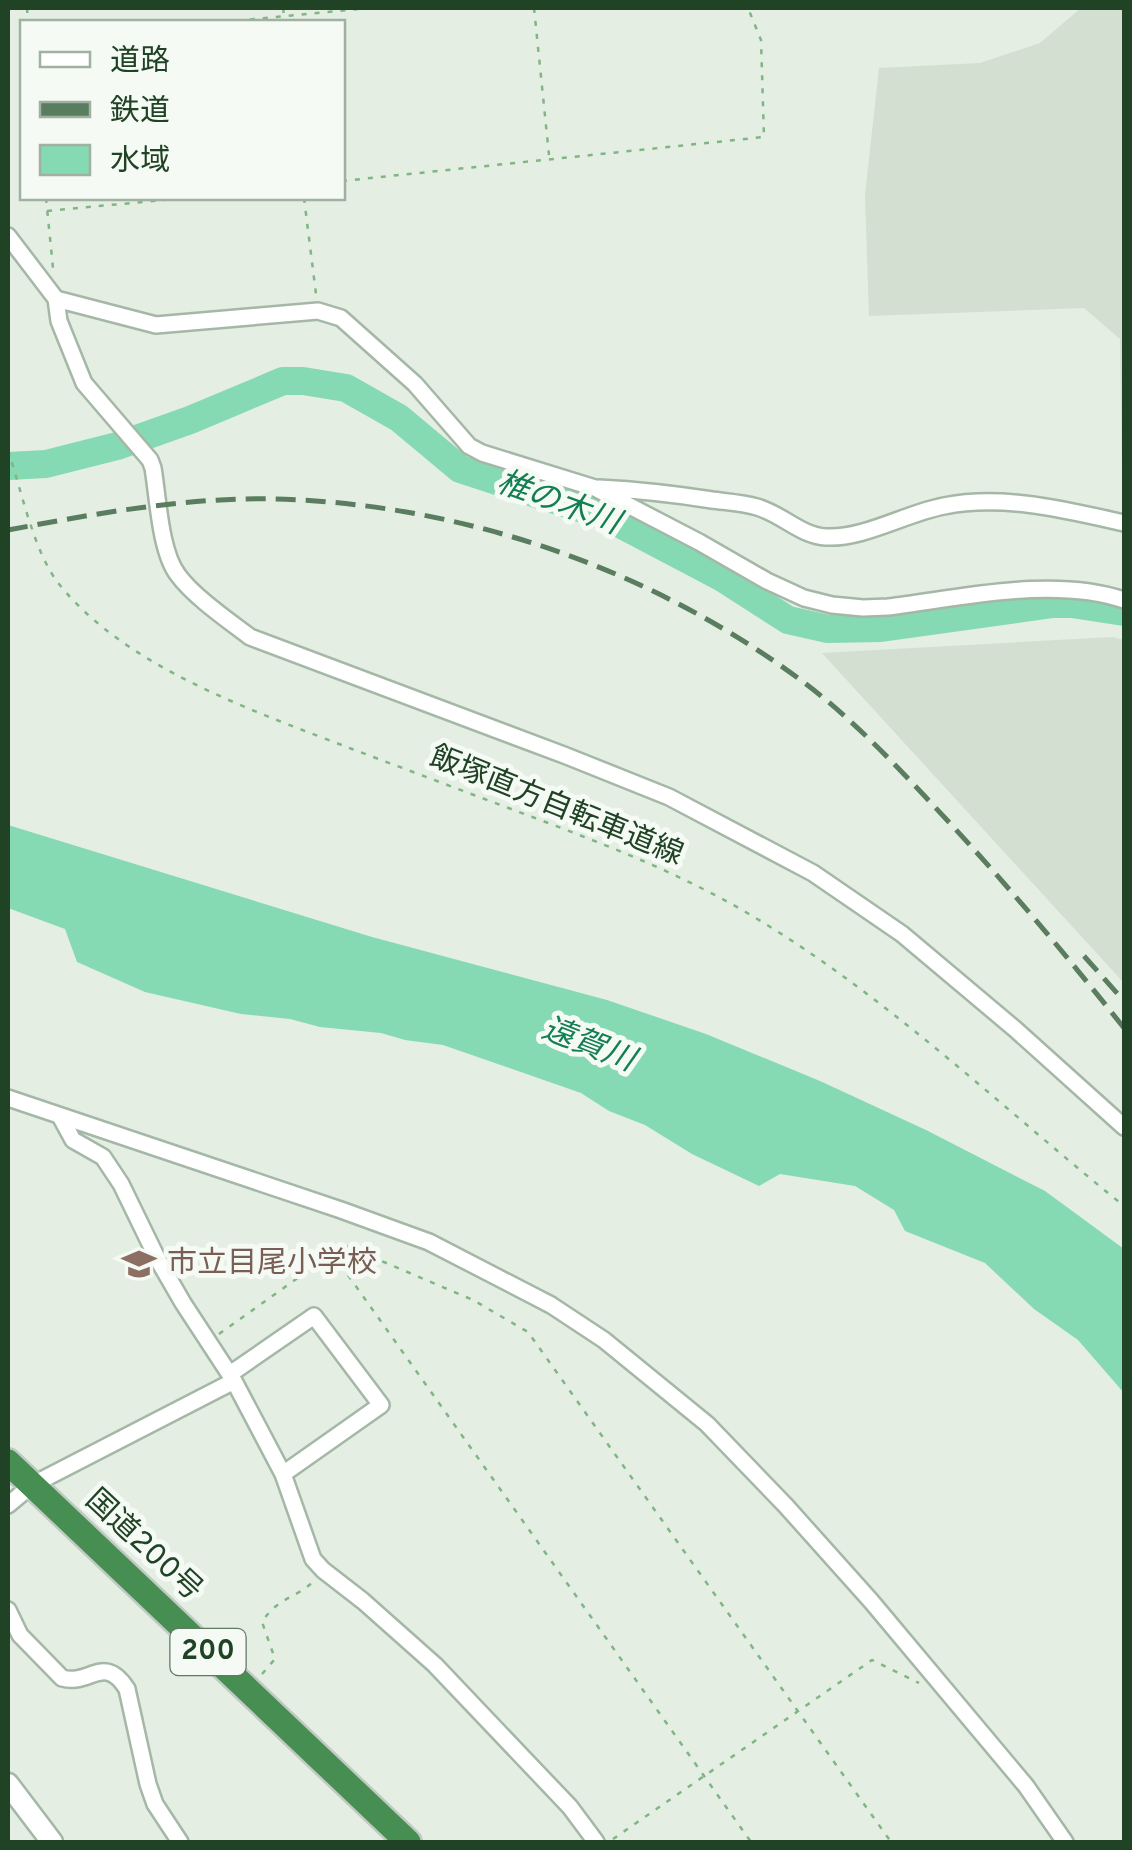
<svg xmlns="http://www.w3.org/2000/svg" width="1132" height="1850" viewBox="0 0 1132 1850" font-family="Overpass,'Noto Sans JP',sans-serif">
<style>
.built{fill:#d2dfd1}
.water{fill:#85d9b3}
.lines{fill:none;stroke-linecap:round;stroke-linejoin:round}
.river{stroke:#85d9b3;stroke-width:28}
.minor-casing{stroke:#a5b7a6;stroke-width:20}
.tertiary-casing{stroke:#a5b7a6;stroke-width:25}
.trunk-casing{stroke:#c1cac2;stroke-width:30}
.path{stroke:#80b584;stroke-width:2.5;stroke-dasharray:5 8;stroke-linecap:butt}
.minor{stroke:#fff;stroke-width:15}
.tertiary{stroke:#fff;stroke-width:20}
.trunk{stroke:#468e52;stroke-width:25}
.rail{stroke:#5b7d5f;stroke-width:5;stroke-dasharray:20 10;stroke-linecap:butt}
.labels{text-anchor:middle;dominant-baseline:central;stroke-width:10;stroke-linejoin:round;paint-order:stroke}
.shield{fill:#f5faf4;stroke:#607963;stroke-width:2.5}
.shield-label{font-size:28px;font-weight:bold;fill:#204225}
.street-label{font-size:30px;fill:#204225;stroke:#f5faf4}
.education-label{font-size:30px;fill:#785e54;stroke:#f5faf4;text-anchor:start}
.water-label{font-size:32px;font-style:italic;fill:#137f50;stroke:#f5faf4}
</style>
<rect width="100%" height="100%" fill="#e4eee3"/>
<path class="built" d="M1081,8h43v473l-2,-1 -2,-141 -36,-31 -215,8 -4,-121 14,-127 101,-5 60,-20z
M1113,637l11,3v343l-302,-330z"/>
<path class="water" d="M8,825l364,112 235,63 99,34 114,47 106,49 119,61 79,58v144l-46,-53 -44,-31 -49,-46 -80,-32 -11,-21 -39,-24 -75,-12 -21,12 -67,-32 -47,-29 -36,-14 -28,-18 -138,-48 -38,-5 -24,-7 -61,-6 -30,-8 -49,-5 -96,-22 -68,-30 -12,-33 -57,-21z"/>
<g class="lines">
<path class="river" d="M8,466l38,-2 71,-18 73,-26 93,-39h20l43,7 53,30 61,51 147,48 114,60 67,43 40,9 53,-1 172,-24h19l52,8"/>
<g class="minor-casing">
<path id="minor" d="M8,236l48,63 3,22 25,62 66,77 3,8c5,29 7,84 25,107 15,21 51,46 72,62l314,118 105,42 144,76 89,61 113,95 109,98
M56,299l100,26 162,-14 23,7 74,66 54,62 13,7 113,35 104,54 68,39 37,17 28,7 31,3 25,-1c73,-9 166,-31 236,-7
M599,488c38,2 75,6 113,12 15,2 31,3 45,7 25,7 44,29 69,30 38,2 80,-24 118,-31 59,-12 122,4 180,17
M8,1098l333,112 88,32 122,63 53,35 103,84 79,82 85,95 155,185 39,56
M61,1118l12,22 30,17 18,27 36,74 26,45 51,78 49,93 30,85 10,11 40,31 72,64 135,142 26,35
M230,1374l84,-58 67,89 -98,69
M8,1505l24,-20 202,-104
M8,1610l12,25 42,43c28,8 42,-25 65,11l21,95 7,20 25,38"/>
</g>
<g class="tertiary-casing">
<path id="tertiary" d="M8,1784l44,58"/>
</g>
<g class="trunk-casing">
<path id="trunk" d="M8,1462l400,380"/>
</g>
<path class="path" d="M27,8l1,14
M283,8l2,14
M534,8l15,147
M224,22l146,-14
M342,181l422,-44 -3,-97 -13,-32
M46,198l7,70
M304,198l12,96
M47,211l137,-13
M8,450c13,39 26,103 51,134 67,84 195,127 293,165 61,23 122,46 183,69 74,28 146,56 214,96 137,81 252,193 375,292
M333,1254l418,588
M219,1334l125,-89 129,55 55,32 363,510
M262,1674l13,-15 -13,-37c16,-25 33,-23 52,-41
M613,1839l259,-179 47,23"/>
<use href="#minor" class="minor"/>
<use href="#tertiary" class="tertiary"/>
<use href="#trunk" class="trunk"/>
<path class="rail" d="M8,530c96,-18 194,-36 293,-30 181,10 360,75 505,184 46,35 87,78 126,120 68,72 131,147 192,224
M1084,956l40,45"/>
</g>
<defs>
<g id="school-bare" transform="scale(2.7)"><path d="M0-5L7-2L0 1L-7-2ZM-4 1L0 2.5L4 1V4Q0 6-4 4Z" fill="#8d6e63" stroke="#f5faf4" stroke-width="2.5" paint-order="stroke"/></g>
</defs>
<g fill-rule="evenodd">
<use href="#school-bare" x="139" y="1264"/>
</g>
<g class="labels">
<rect class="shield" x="170.5" y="1629" width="75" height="46" rx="8"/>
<g class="shield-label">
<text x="208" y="1652">200</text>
</g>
<g class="street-label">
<text transform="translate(556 807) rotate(22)">飯塚直方自転車道線</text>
<text transform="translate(143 1546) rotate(43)">国道200号</text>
</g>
<g class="education-label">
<text x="167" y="1264">市立目尾小学校</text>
</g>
<g class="water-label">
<text transform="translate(558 504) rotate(20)">椎の木川</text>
<text transform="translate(588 1046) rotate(21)">遠賀川</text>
</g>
</g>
<rect width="1132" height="1850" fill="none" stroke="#204225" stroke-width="20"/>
<rect x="20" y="20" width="325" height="180" fill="#f5faf4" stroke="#a0b0a1" stroke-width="2.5"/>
<rect x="40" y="52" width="50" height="15" fill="#ffffff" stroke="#a0b0a1" stroke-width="2.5"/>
<text x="110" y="70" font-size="30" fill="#204225">道路</text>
<rect x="40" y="102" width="50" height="15" fill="#5b7d5f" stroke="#a0b0a1" stroke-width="2.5"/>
<text x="110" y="120" font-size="30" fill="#204225">鉄道</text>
<rect x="40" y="145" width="50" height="30" fill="#85d9b3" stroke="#a0b0a1" stroke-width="2.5"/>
<text x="110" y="170" font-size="30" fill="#204225">水域</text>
</svg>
